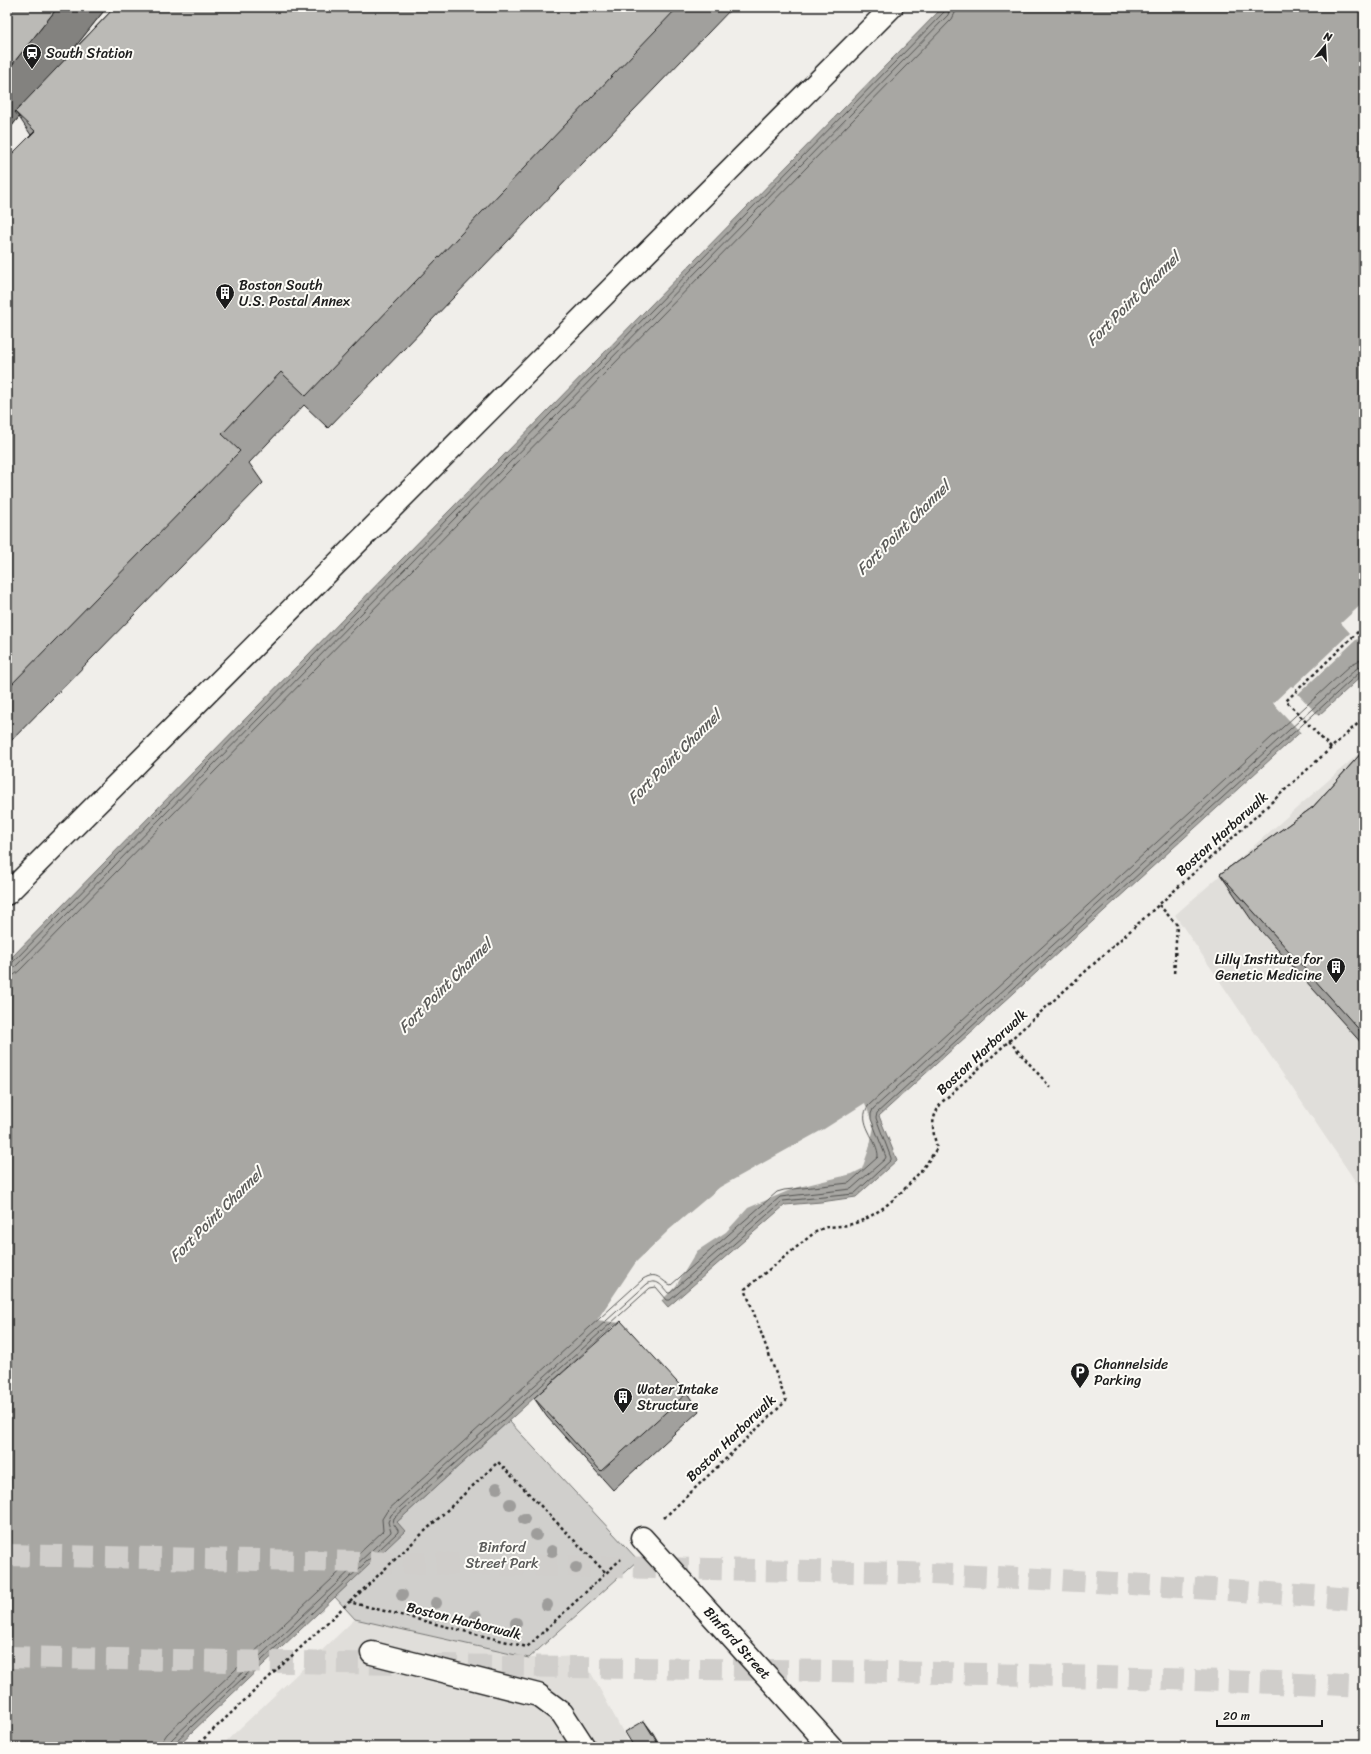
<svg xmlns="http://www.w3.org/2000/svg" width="1371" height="1754" viewBox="0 0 1371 1754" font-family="Sriracha,sans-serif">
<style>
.built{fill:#e0deda}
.green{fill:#d0cfcc;stroke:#767674}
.water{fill:#a8a7a3;stroke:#706f6d}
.pier{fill:#f0eeea}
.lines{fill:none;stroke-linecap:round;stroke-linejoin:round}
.shore{stroke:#545452;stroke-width:1}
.highway-tunnel{stroke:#d0cecb;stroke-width:22;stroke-dasharray:22 11;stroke-linecap:butt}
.lane-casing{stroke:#1c1c1c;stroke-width:24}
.street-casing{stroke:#1c1c1c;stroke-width:25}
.path{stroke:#1c1c1c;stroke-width:2.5;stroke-dasharray:3 3;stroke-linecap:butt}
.lane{stroke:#fdfcf7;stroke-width:21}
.street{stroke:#fdfcf7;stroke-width:22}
.tree{fill:#9e9d9b}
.wall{fill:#a1a09d;stroke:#1c1c1c}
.shaded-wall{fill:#83827f;stroke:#1c1c1c}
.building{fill:#bbbab6;stroke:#1c1c1c}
.labels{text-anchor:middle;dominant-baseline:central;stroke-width:4;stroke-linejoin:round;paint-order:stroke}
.poi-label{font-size:14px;fill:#1c1c1c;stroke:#fdfcf7;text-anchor:start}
.street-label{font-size:14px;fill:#1c1c1c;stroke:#fdfcf7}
.park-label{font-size:14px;fill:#5b5b5a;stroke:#fdfcf7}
.water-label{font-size:15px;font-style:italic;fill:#5b5b59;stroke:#fdfcf7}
</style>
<rect width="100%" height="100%" fill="#f0eeea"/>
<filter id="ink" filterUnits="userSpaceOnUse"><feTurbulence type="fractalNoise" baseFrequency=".025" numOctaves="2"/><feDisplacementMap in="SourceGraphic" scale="8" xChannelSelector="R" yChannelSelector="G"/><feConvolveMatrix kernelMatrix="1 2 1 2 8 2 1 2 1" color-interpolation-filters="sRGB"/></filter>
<g filter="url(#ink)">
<path class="built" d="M1364,749v445l-189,-279z
M355,1619l174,39 53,-2 49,91h-411z"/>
<path class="green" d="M509,1421l129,139 -109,98 -174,-39 -20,-22 69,-66 -7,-9z"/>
<path class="water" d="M943,7h421v667l-485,442 18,44 -41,37 -35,5 -36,3 -117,102 -15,-17 -256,232 8,9 -229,216h-169v-785z"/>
<path class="pier" d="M1364,602v36l-4,4 -3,-3 -59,55 22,23 -18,17 -29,-31 18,-17 2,1 57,-54 -9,-10z
M865,1103l9,24 -5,22 -7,20 -10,5 -57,14 -47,20 -22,24 -29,19 -21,35 -15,15 -8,-8 -33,30 -23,-3 39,-58 34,-33 50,-42 104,-58z"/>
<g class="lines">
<path class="shore" d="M7,965l5,-2 932,-951 1,-5
M7,970l8,-3 933,-952 2,-8
M7,976l7,-1 5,-4 933,-952 3,-6 1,-6
M162,1747l1,-7 4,-6 216,-203 -1,-12 5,-8 256,-232c15,-9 17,2 28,6l106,-93 7,-2 65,-7 29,-26c1,-17 -23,-35 -9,-52l483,-441 6,-3 6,-1
M168,1747l4,-8 219,-207 -3,-10 3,-7 256,-231c10,-6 15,2 21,9h2l110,-96 71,-8 34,-30 1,-2 -15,-38v-5l2,-5 483,-440 8,-3
M173,1747l2,-5 223,-210v-2l-5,-7 1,-5 256,-230 6,-1 11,13h3l113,-99 71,-7 37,-34v-2l-15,-40 1,-5 483,-441 4,-1"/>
<path class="highway-tunnel" d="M7,1555l899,18c153,6 305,15 458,27
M7,1657l392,7
M436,1665c309,5 619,7 928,22"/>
<g class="lane-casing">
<path id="lane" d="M7,894l885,-887"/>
</g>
<g class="street-casing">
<path id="street" d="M642,1538l189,209
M372,1653l166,42 24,18 22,34"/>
</g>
<path class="path" d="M1331,748l-45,-47 78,-75
M1159,905l18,20 -3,50
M1009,1041l42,47
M664,1518l122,-117 -41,-112 69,-56c4,-2 9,-6 14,-6 11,-1 20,-1 30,-5 30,-11 63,-48 79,-74 -5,-20 -7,-29 5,-46l422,-384
M350,1602l148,-140 108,111
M195,1747l154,-145 178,45 94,-88"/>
<use href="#lane" class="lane"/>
<use href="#street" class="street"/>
</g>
<g class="tree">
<circle cx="497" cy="1488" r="6"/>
<circle cx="510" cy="1504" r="6"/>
<circle cx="524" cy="1519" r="6"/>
<circle cx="536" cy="1535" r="6"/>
<circle cx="552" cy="1551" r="6"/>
<circle cx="576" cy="1568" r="6"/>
<circle cx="402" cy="1595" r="6"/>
<circle cx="436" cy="1603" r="6"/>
<circle cx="547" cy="1605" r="6"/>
<circle cx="476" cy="1616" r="6"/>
<circle cx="516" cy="1623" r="6"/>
</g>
<path class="wall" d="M7,7h100l-42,52 50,-52h618l-405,421 -24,-23 -55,58 14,20 -256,262v-586l24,-24 -12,-18 -12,15z
M1364,750v296l-111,-124 -33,-48 93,-67z
M687,1393l12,18 -86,79 -66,-73 -13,-19z"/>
<path class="shaded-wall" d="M58,7h49l-87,109 -5,-4 4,5 -12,15v-61z
M644,1721l9,12 8,14h-1z"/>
<path class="building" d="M7,7h51l-51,64z
M115,7h563l-372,389 -25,-24 -59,62 18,17 -233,238v-530l28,-28 -20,-19z
M1364,750v285l-144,-161 93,-67z
M621,1321l66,72 -86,78 -67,-73z
M644,1721l16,26h-26l-9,-15z"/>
</g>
<defs>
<g id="station-pin" transform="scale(1)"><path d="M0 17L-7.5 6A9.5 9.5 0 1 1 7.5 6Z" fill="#1c1c1c" stroke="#fdfcf7"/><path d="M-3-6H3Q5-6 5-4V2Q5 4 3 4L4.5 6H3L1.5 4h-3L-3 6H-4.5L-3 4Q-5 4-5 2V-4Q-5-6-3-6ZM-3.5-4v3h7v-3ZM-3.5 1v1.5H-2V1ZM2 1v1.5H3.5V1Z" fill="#fff"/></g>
<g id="building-pin" transform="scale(1)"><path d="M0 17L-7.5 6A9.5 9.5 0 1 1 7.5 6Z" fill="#1c1c1c" stroke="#fdfcf7"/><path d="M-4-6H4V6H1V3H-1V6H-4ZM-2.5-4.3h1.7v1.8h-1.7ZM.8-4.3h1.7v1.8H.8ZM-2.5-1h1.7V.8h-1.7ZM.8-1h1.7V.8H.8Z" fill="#fff"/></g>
<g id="parking-pin" transform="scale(1)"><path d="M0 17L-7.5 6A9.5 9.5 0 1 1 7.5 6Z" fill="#1c1c1c" stroke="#fdfcf7"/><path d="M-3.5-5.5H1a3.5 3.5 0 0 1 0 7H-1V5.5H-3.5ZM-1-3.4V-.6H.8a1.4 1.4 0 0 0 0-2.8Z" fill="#fff"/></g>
</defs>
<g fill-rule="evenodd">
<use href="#station-pin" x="32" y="53"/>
<use href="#building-pin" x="225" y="293"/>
<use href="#building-pin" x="1336" y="967"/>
<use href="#parking-pin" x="1080" y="1372"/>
<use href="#building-pin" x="623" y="1397"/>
</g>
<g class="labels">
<g class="poi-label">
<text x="46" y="53">South Station</text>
<text x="239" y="285">Boston South<tspan x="239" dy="16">U.S. Postal Annex</tspan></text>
<text x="1322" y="959" text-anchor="end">Lilly Institute for<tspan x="1322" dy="16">Genetic Medicine</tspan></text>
<text x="1094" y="1364">Channelside<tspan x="1094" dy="16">Parking</tspan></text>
<text x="637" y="1389">Water Intake<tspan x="637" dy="16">Structure</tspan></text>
</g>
<g class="street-label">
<text transform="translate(1222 834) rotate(-42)">Boston Harborwalk</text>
<text transform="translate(982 1052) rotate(-43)">Boston Harborwalk</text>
<text transform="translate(731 1438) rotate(-44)">Boston Harborwalk</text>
<text transform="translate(464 1621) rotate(14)">Boston Harborwalk</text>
<text transform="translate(737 1643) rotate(48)">Binford Street</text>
</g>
<g class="park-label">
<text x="502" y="1547">Binford<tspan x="502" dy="16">Street Park</tspan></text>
</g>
<g class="water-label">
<text transform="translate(1133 299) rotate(-45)">Fort Point Channel</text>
<text transform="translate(903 528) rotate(-45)">Fort Point Channel</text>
<text transform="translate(674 757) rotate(-45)">Fort Point Channel</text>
<text transform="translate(445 986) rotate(-45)">Fort Point Channel</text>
<text transform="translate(216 1215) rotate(-45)">Fort Point Channel</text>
</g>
</g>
<rect width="1371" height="1754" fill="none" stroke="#fdfcf7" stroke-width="24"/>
<rect x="12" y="12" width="1347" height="1730" fill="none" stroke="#1c1c1c" stroke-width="1.5" filter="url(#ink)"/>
<g transform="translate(1325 46) rotate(18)" stroke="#fdfcf7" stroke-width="3" paint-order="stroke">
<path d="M0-3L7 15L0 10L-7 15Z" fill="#1c1c1c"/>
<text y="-6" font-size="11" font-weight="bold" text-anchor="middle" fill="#1c1c1c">N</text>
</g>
<path d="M1217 1720v6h105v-6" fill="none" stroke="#1c1c1c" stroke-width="2"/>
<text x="1223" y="1720" font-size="12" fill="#1c1c1c" stroke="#fdfcf7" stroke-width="3" paint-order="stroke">20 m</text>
</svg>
